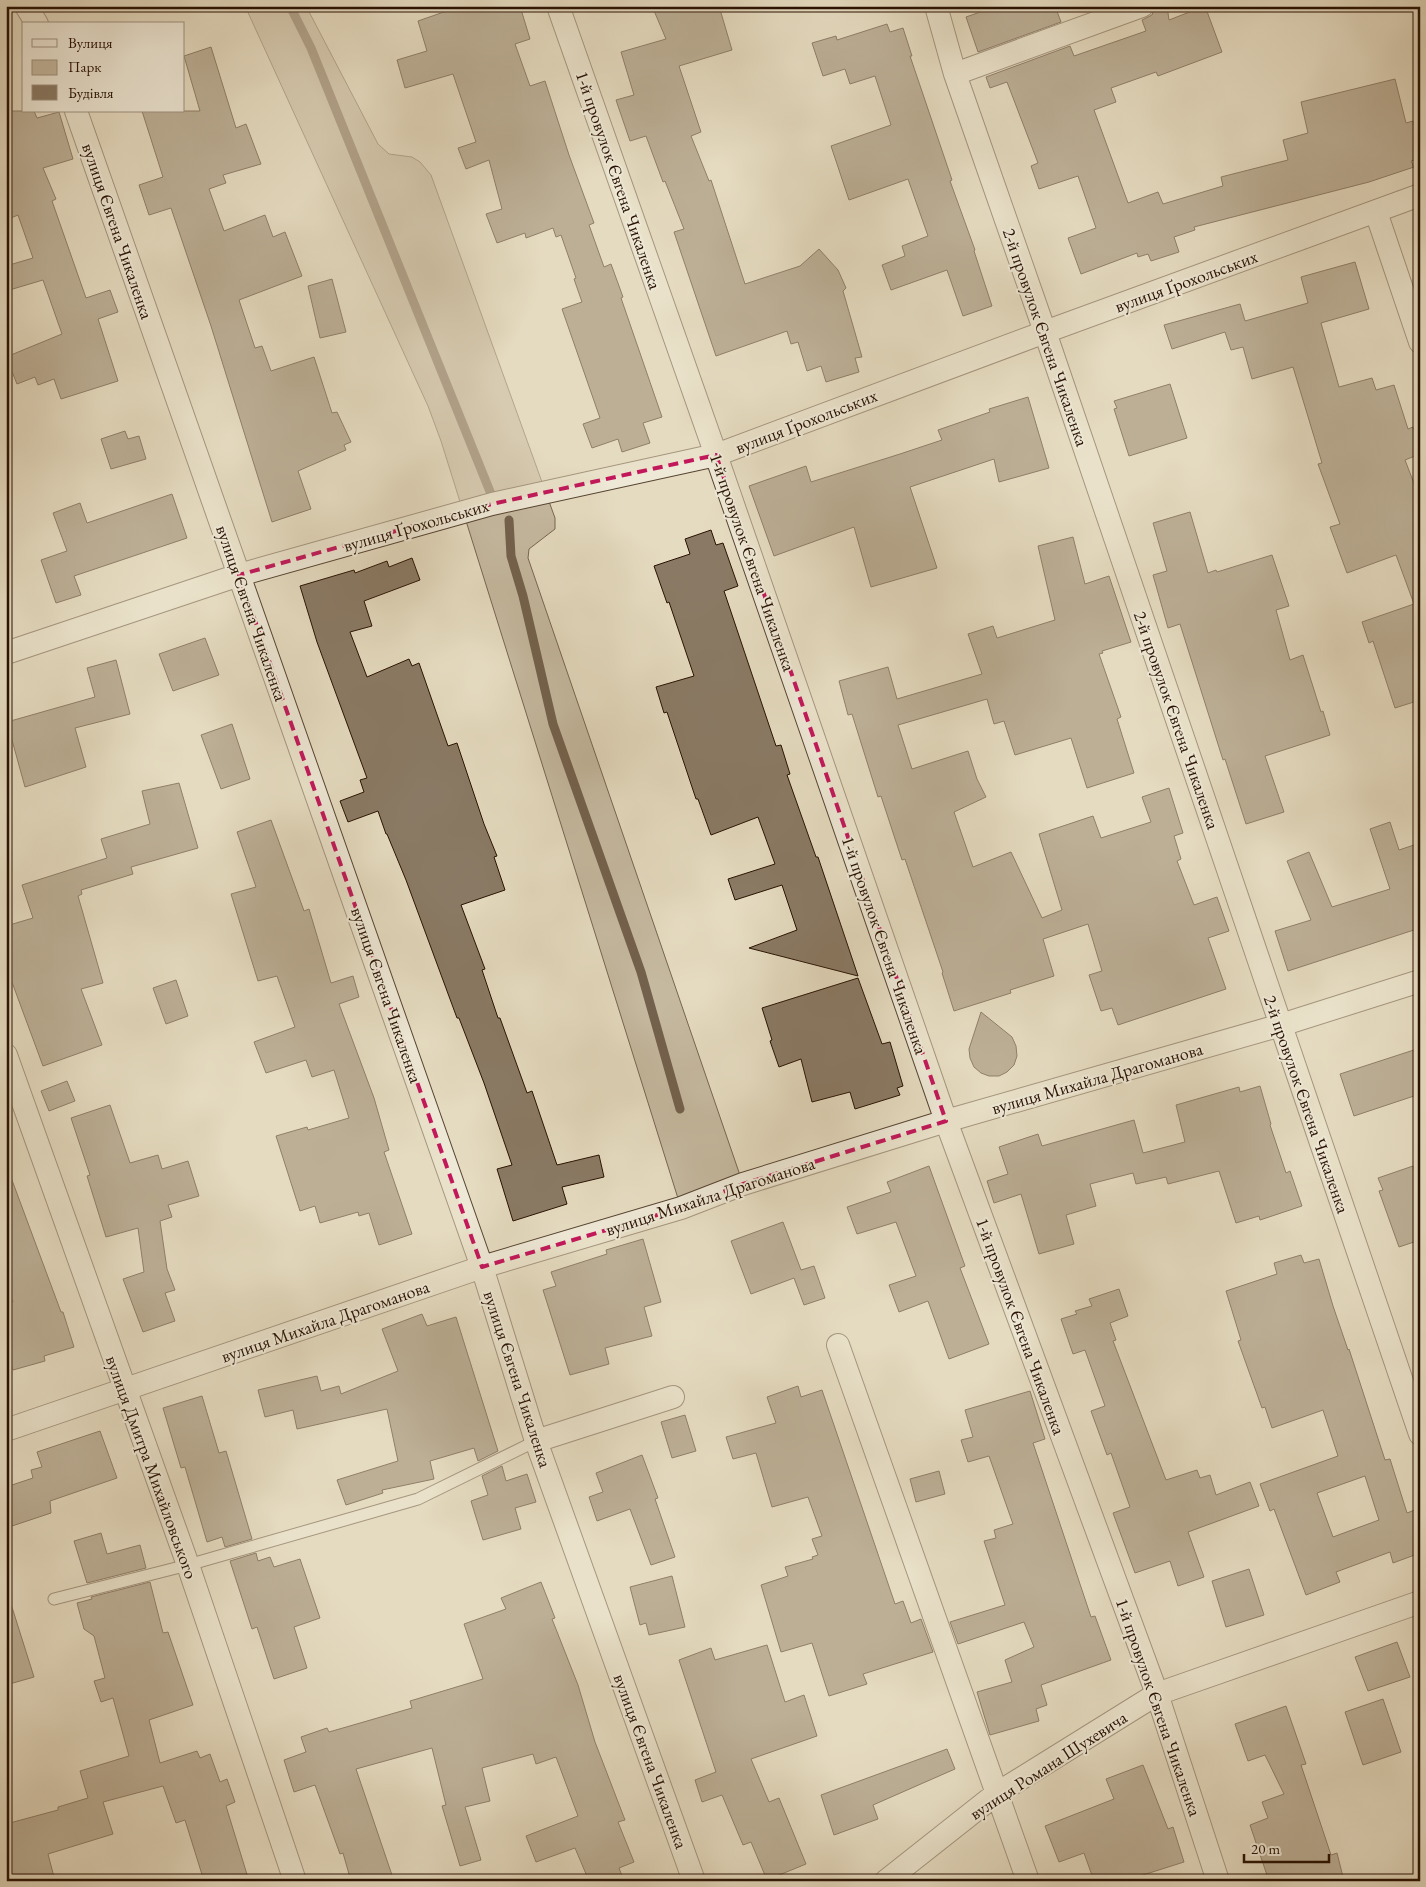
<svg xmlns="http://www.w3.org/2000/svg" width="1426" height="1887" viewBox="0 0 1426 1887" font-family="'EB Garamond',serif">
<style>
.green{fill:#c5b9a0;stroke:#766551}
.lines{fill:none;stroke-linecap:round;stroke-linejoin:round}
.stream{stroke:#73614d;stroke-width:9}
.building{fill:#8a7a65;stroke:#281102;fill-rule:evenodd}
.lane-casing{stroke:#574432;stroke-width:13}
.street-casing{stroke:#574432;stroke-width:24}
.lane{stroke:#eee8d6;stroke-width:11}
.street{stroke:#eee8d6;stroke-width:22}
.marked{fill:none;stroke:#c2185b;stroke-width:4;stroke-dasharray:10 6;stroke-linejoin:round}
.labels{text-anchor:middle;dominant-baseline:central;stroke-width:4;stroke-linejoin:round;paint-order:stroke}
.street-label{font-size:18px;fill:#281102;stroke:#eee8d6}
</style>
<rect width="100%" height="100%" fill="#e5dbc0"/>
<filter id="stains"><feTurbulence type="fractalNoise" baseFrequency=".004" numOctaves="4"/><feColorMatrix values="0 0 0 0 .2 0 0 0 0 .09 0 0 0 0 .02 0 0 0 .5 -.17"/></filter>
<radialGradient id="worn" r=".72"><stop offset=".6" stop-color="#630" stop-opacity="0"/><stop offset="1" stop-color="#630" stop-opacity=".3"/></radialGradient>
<path class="green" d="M245,6h61l72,138 11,10 23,3 8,5 11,13 124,343v11l-26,20 -1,9 215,626 -62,24 -240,-767 -13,-35z"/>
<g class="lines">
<path class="stream" d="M290,6l21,42 180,446
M509,520l2,36 12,40 30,128 88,248 39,137"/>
</g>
<path class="building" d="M461,6h59l10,33 -15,5 15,42 15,-5 24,74 25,68 -5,2 15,42 7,-3 12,33 -2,1 41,119 -19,6 7,20 -28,9 -4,-13 -26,9 -9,-24 17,-6 -38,-109 20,-7 -8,-23 2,-1 -15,-43 -5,2 -3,-9 -27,10 -1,-5 -28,10 -11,-29 16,-5 -13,-49 -23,9 -8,-21 18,-6 -23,-68 -48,14 -8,-28 30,-9 -9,-30z
M652,6h67l13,44 -53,16 22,66 -10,4 18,45 2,-1 34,104 55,-18 19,-17 19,21 8,18 -3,3 19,66 -7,1 4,14 -33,10 -5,-16 -14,5 -9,-29 -7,2 -4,-13 -71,25 -42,-124 10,-3 -19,-48 -2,1 -17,-46 -16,5 -14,-41 18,-5 -13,-43 45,-13z
M981,6h74l6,16 -83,30 -12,-35 17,-6z
M1155,6h12l2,14 36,-14 17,46 -64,24 -2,-4 -45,16 5,14 -22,8 34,93 30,-11 5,12 60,-18 -2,-9 67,-17 -5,-20 25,-7 -7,-31 94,-23 11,44 7,-2 7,20v17l-9,3 3,6 -45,15 -175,45 1,3 -21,7 5,15 -28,9 -3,-7 -10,3 -1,-4 -56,21 -13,-36 28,-10 -18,-52 -39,13 -8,-23 7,-3 -31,-81 -17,6 -4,-11 84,-31 4,10 72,-25 -4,-11 10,-5z
M887,24l3,8 13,-4 9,28h-2l42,124 -2,1 25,69 -1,1 18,55 -29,10 -16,-46 -56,20 -9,-25 23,-9 -3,-10 26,-10 -20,-57 -59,21 -18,-54 60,-21 -16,-49 -25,8 -5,-15 -22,7 -11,-33 24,-7 1,4z
M211,47l25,81 10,-4 15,40 -38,11 3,8 -17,6 15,42 41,-16 8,22 12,-5 17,44 -63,24 16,48 7,-2 9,25 43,-14 18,56 5,-1 14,30 -7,3 2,5 -48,21 13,38 -39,13 -61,-196 -40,-118 -22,7 -10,-30 24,-8 -21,-66h58l-16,-55z
M6,111h28l3,7 22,-6 14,47 -30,9 13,31 -4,2 34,97 24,-8 8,22 -20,7 20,62 -57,18 -7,-20 -16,6 -3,-8 -18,7 -11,-27 56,-23 -19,-54 -37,11v-25l27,-8 -15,-43 -12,5z
M1355,262l14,47 -48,14 18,64 33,-9 4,12 18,-5 14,44 5,-2 7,19v8l-15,6 15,39v201l-25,8 -22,-67 -4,2 -7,-21 52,-18 -18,-49 -49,18 -17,-46 10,-3 -22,-60 4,-1 -29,-96 -41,12 -9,-32 -12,3 -6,-18 -53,17 -8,-24 76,-21 5,17 63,-18 -7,-26z
M332,279l14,53 -26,6 -12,-52z
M1170,384l17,54 -58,18 -15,-47 3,-1 -3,-7z
M1028,397l21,71 -50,14 -5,-23 -84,28 27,81 -66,19 -17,-60 -80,29 -25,-70 57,-20 5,16 89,-28 42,-14 -4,-10 52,-18 -1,-3z
M125,431l3,8 11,-3 7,23 -35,10 -10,-30z
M172,494l15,44 -113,38 7,19 -25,8 -15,-43 26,-9 -14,-38 27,-10 7,20z
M1190,512l18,61 8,-3 1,2 55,-17 17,51 -13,4 14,50 13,-5 18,57 2,-1 7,24 -65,21 19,56 -38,12 -21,-65 -2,1 -43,-136 -12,4 -15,-53 14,-4 -14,-48z
M711,530l5,15 7,-2 15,43 -14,5 52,155 5,-1 9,29 -3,1 29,82h2l40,119 -109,-28 48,-18 -15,-45 -47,15 -7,-21 47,-15 -17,-47 -47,18 -13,-36h-2l-29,-87 -3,1 -8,-26 38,-11 -25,-74 -2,1 -13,-37 36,-12 -5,-15z
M1073,537l12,47 24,-8 22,66 -29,9 1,2 -4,1 22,63 -4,2 17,54 -47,15 -16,-50 -56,17 -11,-34 -10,3 -7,-25 -89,26 14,44 56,-18 9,28 9,18 -32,15 19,55 38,-15 31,66 20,-8 -23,-76 54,-18 8,22 50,-16 -9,-25 27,-9 14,45 -9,3 7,23 -4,2 17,44 23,-8 12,34 -21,7 18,51 -108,36 -6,-17 -11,3 -12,-36 13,-4 -14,-47 -45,15 11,37 -44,14 1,3 -57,18 -12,-38 1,-1 -38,-113 -3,1 -21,-64 -3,1 -26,-83 -4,1 -9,-34 49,-14 9,32 85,-25 -14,-40 25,-8 4,12 58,-18 -17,-74z
M412,558l8,22 -56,21 8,25 -22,6 17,45 42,-18 3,7 7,-3 29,83 9,-3 27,81 13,32 -3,1 11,33 -44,15 24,64 -3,1 16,48h2l27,75 5,-2 25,74 42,-10 5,22 -42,10 5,17 -54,17 -16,-52 15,-4 -28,-82 -25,-65h-2l-51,-138 -19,-46h-1l-8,-23 -30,11 -8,-21 24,-9 -4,-12 7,-2 -50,-136 -17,-56 54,-16 1,3 32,-12 2,6z
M205,638l14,37 -46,16 -14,-37z
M116,660l14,54 -55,14 11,39 -61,20 -18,-65 88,-25 -8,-29z
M232,724l18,55 -29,10 -20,-54z
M179,783l19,65 -67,19 2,7 -52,16 1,4 -4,2 25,87 -22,6 21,56 -59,21 -37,-100v-40l27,-8 -11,-33 85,-27 -6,-19 49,-15 -8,-33z
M271,820l33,91 5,-2 22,74 22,-7 6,21 -20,7 35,94 15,52 -5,2 28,82 -33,11 -10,-32 -10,3 -1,-4 -38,11 -5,-17 -15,5 -24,-75 31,-9 1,3 41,-12 -15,-48 -22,7 -6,-17 -40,13 -12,-31 41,-15 -18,-51 -19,5 -27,-87 25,-7 -19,-55z
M1390,822l9,28 21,-7v85l-132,43 -13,-40 36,-11 -24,-59 22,-9 23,55 58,-18 -20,-60z
M858,978l24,66 8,-2 13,44 -6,2 3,7 -45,14 -5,-17 -38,10 -11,-43 -22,8 -9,-26 2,-1 -10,-32z
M176,980l12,36 -22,8 -13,-36z
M981,1012l31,25 4,9 1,10 -3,9 -7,7 -8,4h-10l-8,-3 -7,-6 -4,-9 -1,-9z
M1420,1048v46l-66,22 -14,-42z
M67,1081l8,20 -26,10 -8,-20z
M1260,1086l11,38 -1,1 16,48 4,-2 12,35 -42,14 -1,-4 -23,7 -17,-52 -51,13 -2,-7 -30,7 -3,-11 -43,11 6,22 -30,9 8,29 -35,10 -18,-60 -27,9 -7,-22 21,-7 -9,-27 39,-13 4,12 92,-26 9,33 42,-11 -9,-37 63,-18 1,5z
M110,1105l20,58 28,-8 4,14 26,-8 11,35 -31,9 4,12 -12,4 7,48 8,21 -10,3 10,28 -32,11 -20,-53 21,-7 -6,-44 -32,9 -19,-61 3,-1 -19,-57z
M929,1166l36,100 -5,2 29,76 -40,15 -21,-58 -29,11 -10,-27 27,-9 -20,-54 -39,12 -10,-27 44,-15 -4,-10z
M1413,1166l7,21v53l-21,7 -20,-56 4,-1 -5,-12z
M6,1172h3l52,140h2l11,35 -30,9 1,5 -32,9 -7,-22v-44l7,-2 -7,-19z
M783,1222l18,48 13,-4 11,32 -21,7 -10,-27 -43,16 -20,-53z
M643,1239l18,63 -17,5 8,29 -47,12 4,16 -39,11 -27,-85 13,-4 -5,-14 56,-18 -1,-4z
M1301,1255l3,8 15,-4 14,47 15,44 1,-1 36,111 5,-1 17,54 13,-5v45l-27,10 -3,-11 -54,20 4,10 -34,13 -32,-86 -4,2 -10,-27 78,-28 -15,-46 -51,18 -7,-21 -3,1 -24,-67 3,-1 -15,-49 51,-17 -3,-11zM1365,1476l14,44 -46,17 -16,-44z
M1119,1289l9,27 -18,7 6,17 -3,1 53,139 31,-10 3,8 10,-3 6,20 34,-13 9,24 -71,26 16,45 -26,9 -8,-25 -35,12 -22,-60 17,-6 -19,-54 -4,2 -16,-44 14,-5 -20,-56 -12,4 -12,-35 16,-5 -2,-3 17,-5 -3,-7z
M422,1314l5,12 29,-9 42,134 -20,10 -4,-13 -44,13 4,18 -52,11 1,3 -37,12 -9,-25 61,-19 -11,-52 -90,20 -4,-19 -28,7 -7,-27 59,-14 4,15 18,-5 2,8 57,-23 -16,-42z
M798,1386l3,11 21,-7 73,214 8,-3 8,22 10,-4 12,33 -70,22 4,10 -38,12 -17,-53 -31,9 -20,-67 27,-9 -3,-9 28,-8 -1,-2 6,-2 -6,-16 10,-3 -14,-39 -36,10 -16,-54 -23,6 -7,-22 50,-14 -9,-26z
M1030,1391l15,48 -12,4 58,174 4,-1 16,44 -70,25 6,20 -11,4 3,12 -49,14 -13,-43 35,-10 -7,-22 29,-13 -10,-25 -66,22 -8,-22 55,-17 -21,-64 12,-3 -2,-8 19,-6 -24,-68 -21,6 -7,-22 12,-3 -8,-27z
M202,1396l17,57 7,-2 26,88 -27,8 -3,-10 -15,5 -22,-75 -4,1 -18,-60z
M685,1415l11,36 -24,7 -11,-36z
M100,1431l17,47 -67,23 1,12 -45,15v-41l27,-9 -2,-8 11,-3 -5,-15z
M642,1455l16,43 -3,1 20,58 -24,8 -21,-56 -33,12 -8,-24 14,-5 -7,-19z
M502,1466l4,15 21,-7 9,28 -21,6 6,21 -38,11 -12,-39 17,-6 -6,-19z
M939,1471l6,23 -29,8 -6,-23z
M101,1533l6,21 33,-9 6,23 -59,15 -13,-42z
M256,1553l2,8 12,-4 4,10 26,-8 20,59 -26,9 13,41 -33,11 -17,-52 -5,2 -22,-68z
M1249,1569l15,46 -38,12 -14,-46z
M672,1576l13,51 -36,8 -3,-12 -6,2 -10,-38z
M150,1582l13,51 5,-1 25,73 -44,15 11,43 37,-12 3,7 10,-4 10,28 7,-3 8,23 -9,4 23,75h-45l-19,-61 -9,3 -13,-37 -60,16 10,32 -65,20 7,27h-49v-57l52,-14v-3l30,-9 -8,-27 49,-15 -16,-58 -12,4 -7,-21 11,-3 -11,-42 -10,-7 -7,-26 15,-4 -1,-2z
M541,1582l14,36 -3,1 26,66 17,57 30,78 -7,2 16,40 -15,6 5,13h-35l-14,-33 -39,14 -10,-26 52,-20 -22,-59 -20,7 -3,-10 -51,14 8,33 -25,6 16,53 -21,6 -18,-60 4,-1 -14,-57 -76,21 38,112h-43l-8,-28 -3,1 -25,-69 -21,7 -10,-32 22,-8 -5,-15 26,-9 2,4 83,-24 -2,-7 73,-22 -19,-55 42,-15 -5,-11z
M11,1604l23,73 -28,8v-80z
M1397,1642l13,35 -42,14 -13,-34z
M767,1645l18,57 19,-7 13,41 -66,23 18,43 10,-4 27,66 -39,16 -16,-38 -8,3 -21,-50 -20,7 -7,-22 21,-8 -37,-112 32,-12 4,12z
M1383,1699l18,53 -38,13 -18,-53z
M1286,1706l20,58 -5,1 30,90 6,-2 7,28h-75l-19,-56 18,-7 -6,-16 22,-8 -19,-39 -17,6 -13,-37z
M947,1749l8,20 -82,36 5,14 -44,16 -13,-40z
M1143,1765l25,64 5,-2 11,35 -60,19h-30l-10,-28 -25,9 -14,-36 69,-27 -8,-20z"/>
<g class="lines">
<g class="lane-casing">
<path id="lane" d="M54,1599l134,-34 230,-66 118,-58"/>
</g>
<g class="street-casing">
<path id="street" d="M26,6l11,18
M558,6l158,449 230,666 211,573 61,187
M936,6l19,68 90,258 375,1102
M955,74l187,-68
M76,111l406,1156 54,174 158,440
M1376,212l44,130
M6,653l233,-78 253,-71 224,-49 329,-123 375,-137
M6,1055l182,510 107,316
M838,1345l190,536
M6,1430l476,-163 199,-59 62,-24 203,-63 335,-96 139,-44
M536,1441l137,-44
M886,1881l110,-87 161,-100 263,-92"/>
</g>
<use href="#lane" class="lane"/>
<use href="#street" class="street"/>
</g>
<path d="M0 0H1426V1887H0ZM716,455l230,666 -203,63 -62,24 -199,59 -243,-692 253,-71z" fill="#e5dbc0" fill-opacity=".55" fill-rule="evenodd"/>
<path class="marked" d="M716,455l230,666 -203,63 -62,24 -199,59 -243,-692 253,-71z"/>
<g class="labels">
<g class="street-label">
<text transform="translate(619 180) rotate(71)">1-й провулок Євгена Чикаленка</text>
<text transform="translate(118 231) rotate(71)">вулиця Євгена Чикаленка</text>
<text transform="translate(1186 281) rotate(-20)">вулиця Ґрохольських</text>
<text transform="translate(1046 337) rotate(71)">2-й провулок Євгена Чикаленка</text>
<text transform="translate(806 421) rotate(-21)">вулиця Ґрохольських</text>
<text transform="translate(416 525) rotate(-16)">вулиця Ґрохольських</text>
<text transform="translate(753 562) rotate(71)">1-й провулок Євгена Чикаленка</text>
<text transform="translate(252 613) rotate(71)">вулиця Євгена Чикаленка</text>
<text transform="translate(1177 720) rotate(71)">2-й провулок Євгена Чикаленка</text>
<text transform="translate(885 945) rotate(71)">1-й провулок Євгена Чикаленка</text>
<text transform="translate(387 995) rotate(71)">вулиця Євгена Чикаленка</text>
<text transform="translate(1097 1078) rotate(-16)">вулиця Михайла Драгоманова</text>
<text transform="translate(1307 1104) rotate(71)">2-й провулок Євгена Чикаленка</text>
<text transform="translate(710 1196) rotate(-18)">вулиця Михайла Драгоманова</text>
<text transform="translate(325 1321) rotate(-19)">вулиця Михайла Драгоманова</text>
<text transform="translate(1021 1326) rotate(70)">1-й провулок Євгена Чикаленка</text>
<text transform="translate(518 1379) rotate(72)">вулиця Євгена Чикаленка</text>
<text transform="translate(152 1467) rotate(70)">вулиця Дмитра Михайловського</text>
<text transform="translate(1159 1707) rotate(71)">1-й провулок Євгена Чикаленка</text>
<text transform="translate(651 1761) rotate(70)">вулиця Євгена Чикаленка</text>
<text transform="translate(1048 1765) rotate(-33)">вулиця Романа Шухевича</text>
</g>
</g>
<rect width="1426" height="1887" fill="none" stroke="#e5dbc0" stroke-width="25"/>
<rect x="8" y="8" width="1411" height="1872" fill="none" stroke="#281102" stroke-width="2.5"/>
<rect x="12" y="12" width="1401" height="1862" fill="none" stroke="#281102"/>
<rect x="22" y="22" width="162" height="90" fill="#eee8d6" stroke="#9f9281"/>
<rect x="32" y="39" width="25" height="8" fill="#eee8d6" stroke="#9f9281"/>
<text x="68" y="48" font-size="15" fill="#281102">Вулиця</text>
<rect x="32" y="60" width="25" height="15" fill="#c5b9a0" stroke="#9f9281"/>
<text x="68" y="72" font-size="15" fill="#281102">Парк</text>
<rect x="32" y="85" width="25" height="15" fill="#8a7a65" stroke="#9f9281"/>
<text x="68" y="98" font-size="15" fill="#281102">Будівля</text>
<path d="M1244 1854v8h85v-8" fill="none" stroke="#281102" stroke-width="2.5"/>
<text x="1251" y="1854" font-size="15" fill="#281102" stroke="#eee8d6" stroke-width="4" paint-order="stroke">20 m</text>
<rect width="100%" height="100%" filter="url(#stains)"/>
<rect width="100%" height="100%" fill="url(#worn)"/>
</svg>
